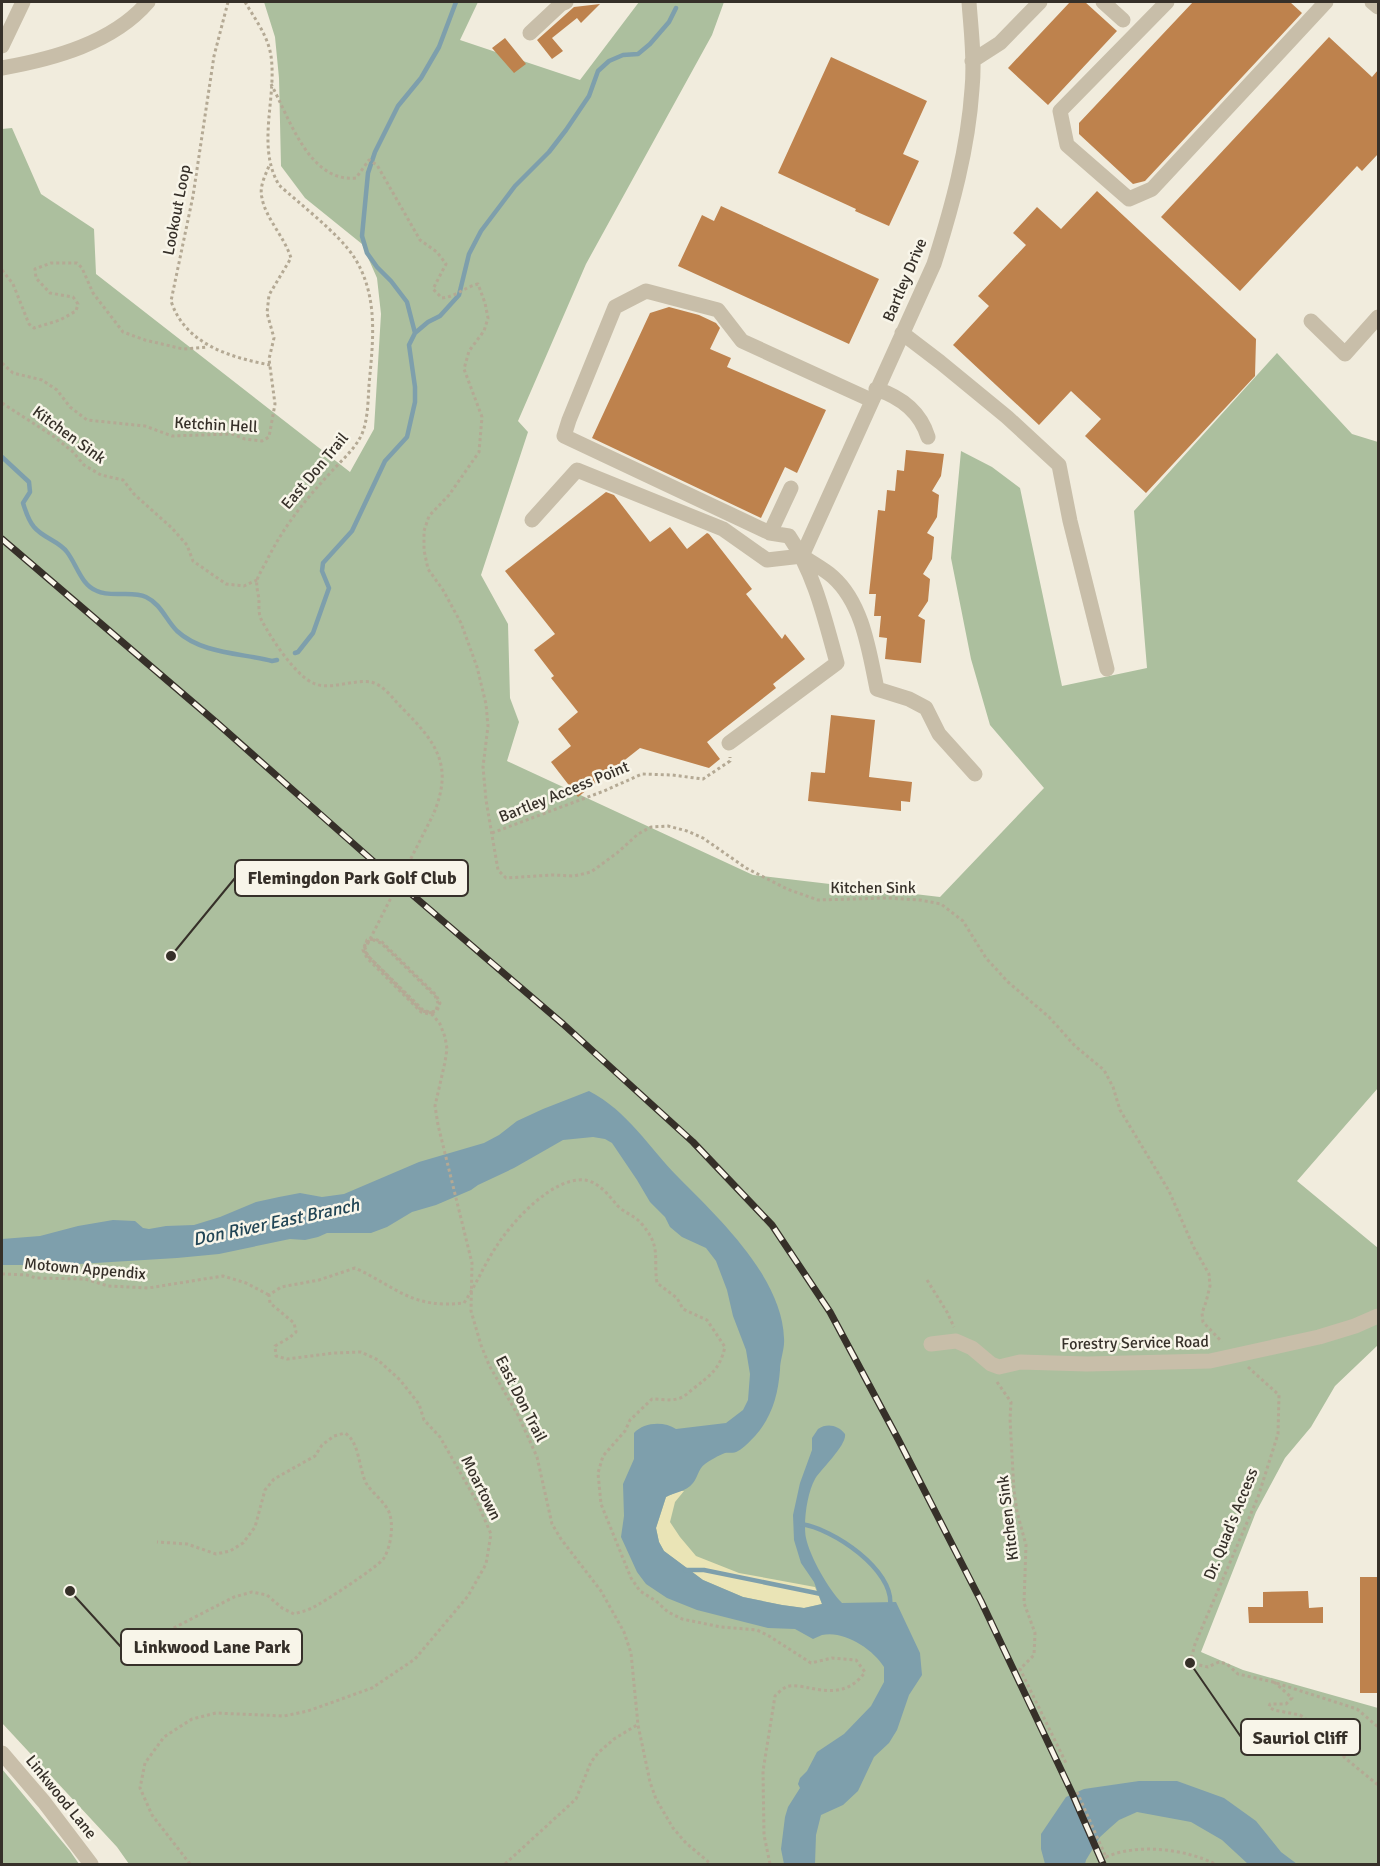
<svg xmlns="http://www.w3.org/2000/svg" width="1380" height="1866" viewBox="0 0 1380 1866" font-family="Signika,sans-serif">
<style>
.green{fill:#acbf9e}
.sand{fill:#eae4b6}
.water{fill:#7e9fac}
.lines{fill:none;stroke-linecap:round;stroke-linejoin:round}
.stream{stroke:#7e9fac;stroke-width:4.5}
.building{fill:#be824d}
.path{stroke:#b4a994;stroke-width:3;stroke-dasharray:3 3;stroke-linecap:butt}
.minor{stroke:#c8bea9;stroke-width:15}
.rail-casing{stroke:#363029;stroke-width:7}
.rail{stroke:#f8f5e9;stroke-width:4.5;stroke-dasharray:14;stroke-linecap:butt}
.path-bridge{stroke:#b4a994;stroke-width:3;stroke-dasharray:3 3;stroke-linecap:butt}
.labels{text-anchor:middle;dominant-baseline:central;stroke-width:5;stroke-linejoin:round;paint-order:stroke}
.street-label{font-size:16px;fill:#363029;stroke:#f8f5e9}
.water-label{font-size:18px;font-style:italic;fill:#214555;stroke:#f8f5e9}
.leader{fill:none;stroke:#363029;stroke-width:2}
.callout-dot{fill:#363029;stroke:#f8f5e9;stroke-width:2}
.callout{fill:#f8f5e9;stroke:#363029;stroke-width:2}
.callout-label{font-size:18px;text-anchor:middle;font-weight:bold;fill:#363029}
</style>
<rect width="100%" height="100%" fill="#f1ecdd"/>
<path class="green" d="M264,2h214l-18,38 120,40 59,-78h85l-12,33 -126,229 -68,157 10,11 -47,143 27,49 2,74 9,24 -12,39 246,114 187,22 104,-109 -54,-63 -19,-66 -20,-101 10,-107 31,16 28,21 42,198 85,-18 -13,-157 143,-158 75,81 26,8v646l-81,93 81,67v97l-43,41 -24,41 -26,31 -29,54 -55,140 42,18 135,38v156h-1249l-12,-17 -115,-124v-1594l10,-1 29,66 53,35 2,45 254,198 24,-43 7,-115 -4,-36 -15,-34 -57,-46 -24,-32 -2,-88 -4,-41z
M2,1769l68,82 9,13h-77z"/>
<path class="sand" d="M679,1491h5l-9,11 -5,20 10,15 16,19 43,17 76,14 7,17 -18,4 -22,-3 -39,-8 -40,-17 -39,-29 -5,-9 -3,-14 10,-31z"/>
<path class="water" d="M589,1091c39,20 60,57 90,87 41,41 103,100 105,160 1,11 -4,21 -4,32 -2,25 -8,47 -25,66 -5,5 -11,12 -17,15 -5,3 -9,1 -13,2 -6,2 -16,8 -20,11 -7,5 -7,13 -12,19 -7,9 -18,9 -27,14l-10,31 3,14 5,9 39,29 40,17 39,8 22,3 18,-4 -8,-22 -13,-19 -7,-23 -1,-25 7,-32 12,-33v-12l6,-9c9,-6 20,-4 27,5 2,11 -23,34 -30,45 -8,14 -12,44 -9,59 4,19 23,52 36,65l54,-1 24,51 2,22 -13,20 -12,35 -8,13 -15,14 -16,34 -15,14 -22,10 -5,20 -1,29h-31l-3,-15 4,-32 3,-10 12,-19 -2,-4 2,-6 7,-7 10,-19 27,-18 27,-28 13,-24v-15c-11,-18 -40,-37 -62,-32 -3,1 -6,3 -9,4l-18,-10 -27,-1 -71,-18 -30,-12 -21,-14 -9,-12 -16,-35 3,-21 -1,-32 11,-25v-26c10,-11 30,-12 42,-4l50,-6 17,-13 5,-10 2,-26 -4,-24 -13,-34 -6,-26 -11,-29 -10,-13 -24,-11 -12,-10 -5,-10 -15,-15 -13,-22 -25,-37 -7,-4 -12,-2 -30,3 -49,28 -36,17 -7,5 -35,15 -24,7 -25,15 -16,6h-44l-9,4 -13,3 -15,-1 -71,15 -42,4 -115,7h-60v-26l38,-3 38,-10 35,-6 22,1 8,7 6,1 17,-3 28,-1 26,-8 36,-15 23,-5 21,-4 22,4 22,-3 75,-32 65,-19 15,-8 18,-14 26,-12z
M1139,1781h38l47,17 32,23 25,31 16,12h-49l-26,-24 -31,-18 -54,-10 -18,8 -8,7 -11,10 -14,23 -1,4h-40l-4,-15v-15l25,-37 18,-8z"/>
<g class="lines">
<path class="stream" d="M415,333l-8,-31 -16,-21 -14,-14 -10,-14 -5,-17 6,-63 7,-21 23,-46 23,-28 18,-31 17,-45
M2,457l27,25 1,10 -7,11c3,9 5,17 11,24 9,11 25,14 33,25 10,13 14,33 30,39 15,7 34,-1 49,6 15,7 20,23 31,34 25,23 64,22 95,30l5,-1
M295,653l3,-1 15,-19 16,-45 -7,-17 1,-8 29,-32 33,-70 22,-24 8,-35v-15l-6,-42 6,-12 13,-11 12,-6 19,-21 10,-41 12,-23 34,-45 34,-34 17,-22 23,-34 9,-25 11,-10 14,-6 15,-1 12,-10 19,-22 7,-14
M801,1524c31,4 94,46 89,82
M685,1570h19l117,24"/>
</g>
<path class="building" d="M1070,2h15l32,29 -69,74 -40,-37z
M1193,2h97l12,11 -157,168 -12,3 -54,-50v-11z
M600,4l-19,19 -4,-5 -25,20 11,13 -11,8 -15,-19 37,-33z
M1329,37l43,40 6,-7v84l-16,17 -5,-5 -117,125 -79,-74z
M505,38l21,26 -12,9 -22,-25z
M831,57l96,44 -24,53 16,7 -30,65 -34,-15 1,-2 -78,-36z
M1097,191l159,148 -1,37 -109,117 -61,-57 16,-17 -30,-28 -32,34 -86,-80 36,-39 -11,-10 48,-51 -13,-12 24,-26 24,22z
M721,206l158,73 -30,65 -171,-78 24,-51 12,6z
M669,307l30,8 17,8 4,5 -10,21 21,9 -4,9 99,43 -29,63 -12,-6 -24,51 -169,-80 58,-125z
M906,450l38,4 -3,22 -9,15 7,4 -2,22 -10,16 7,4 -2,22 -9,15 7,5 -2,22 -10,15 7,4 -4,43 -36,-4 2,-21 -8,-1 2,-21h-7l2,-22h-7l9,-84 7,1 2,-21 8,1 2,-21 7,1z
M606,492l8,3 36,47 20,-15 17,22 20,-16 2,1 43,55 -6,5 36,45 3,-5 20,25 -32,25 3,4 -69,54 13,17 -11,9 -69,-20 -62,49 -27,-35 20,-16 -13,-17 20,-17 -27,-34 3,-2 -20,-26 21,-16 -50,-63z
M831,715l44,5 -6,57 43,5 -2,20 -9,-1v10l-93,-10 3,-29 14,1z
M1360,1577h18v116h-18z
M1308,1591l1,17 14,-1v16h-74l-1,-16h15v-15z"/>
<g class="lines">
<path class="path" d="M228,2l-14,54 -21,140 -22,105c14,43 58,56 99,64
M245,2c10,17 23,34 26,54 6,42 -15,90 8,129 21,19 60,49 75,72 25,39 19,84 15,128 -1,16 -1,34 -7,49 -7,15 -20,26 -31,38 -26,28 -47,54 -64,88 -3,6 -8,14 -10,20 -1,6 1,13 2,19 0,7 -1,15 3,22 9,17 33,54 51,62 15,8 41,-4 58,-1 13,3 22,17 31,26 35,35 52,58 31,107
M271,84c18,33 38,99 85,94l13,-18 8,5 43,75 17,12 9,12 -13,25 9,9c13,-1 23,-11 36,-14l7,19 3,15 -4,13 -15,20 -5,18 18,48 -3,35 -30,43 -20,21 -5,15v19l4,19 15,21 18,33 16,44 9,37 2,22 -5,41 3,33 12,70 8,8 46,-3 22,1 17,-4 26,-19 21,-19 13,-7 17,-1 19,5 16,7 43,30 41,21 31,11 69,-2 33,2 21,4 22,17 23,37 22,24 41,35 26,29 29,24 9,17 7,23 49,81 24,55 16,28 1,12 -4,16 -4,11 1,9 19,20
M2,270l11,14 16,40 5,4 26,-8 16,-9 2,-7 -5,-7 -23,-4 -14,-15 -1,-9 16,-6h26l5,5 11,25 30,39 22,8 38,9 24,-2
M2,363l11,10 29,7 15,10 13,17 17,13 58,6 27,10 60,-2 13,5 17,2 7,-4 6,-33 -6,-45 5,-21 -7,-25 2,-18 22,-37c-6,-20 -26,-41 -29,-60 -3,-11 3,-22 7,-32
M2,403l51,33 20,16 11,13 17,10 22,5 11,14 38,34 15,17 6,16 33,23 18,2 13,-6
M492,833l112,-42 38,-17 30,1 31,4 27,-18v-4
M432,1013l4,-2 2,-8 -3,-7 -54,-53 -7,-3 -8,2 -3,8 4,8 54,54 12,3 7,9 5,13 2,12 -2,13 -10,44 3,19 34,138 -1,48 10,34 8,20 30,52 18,40 15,67 9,15 40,52 23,41 7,21 7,72 12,57 6,17 17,29 13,15 25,21
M2,1274l25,1 9,3 49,1 23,7 40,2 75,-12 23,7 23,12
M927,1280l20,32 7,15
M1248,1367l31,28 -1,39 -20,63 -63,147 -5,19 18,4 11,-5 8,2 11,10 35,8 84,27 21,18
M997,1382l14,20 -1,17 4,72 3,21 9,33 -2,58 11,30 -1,22 -14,14 46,94
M122,1639l17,1 21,-5 74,-38 18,-5 15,3 15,13 12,6c6,-2 12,-3 18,-6 12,-6 66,-41 72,-50 7,-12 10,-33 5,-46 -5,-11 -17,-19 -23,-29 -8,-17 -6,-40 -21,-50l-11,3 -12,9 -7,11 -41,23 -9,11 -10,37 -12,16 -13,8 -14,3 -29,-10 -30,-2
M1274,1682l18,16 -6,6h-16l-1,3 5,3 26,5 23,16 22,27 33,27
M1077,1792l29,65
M1106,1857c32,-14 79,-8 109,7
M190,1864l-38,-49 -12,-27 5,-25 19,-26 28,-18 24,-6 68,3 24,-5 64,-23 43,-29 53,-63 18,-32 5,-30 -14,-32 -37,-65 -16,-17 -5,-16 -19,-24 -22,-20 -17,-8 -27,1 -47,6 -11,-3 -1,-10 14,-8 7,-6 -2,-9 -24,-20 -1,-8 12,-8 38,-7 36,-12c43,20 57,41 109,35 12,-18 20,-38 32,-56 15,-24 56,-70 88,-67 13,1 24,14 32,24 6,8 18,11 25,19 21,24 12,34 16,60l20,15 6,11 24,11 18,27c-6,24 -15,28 -32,42 -5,4 -10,9 -16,10 -8,2 -17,0 -25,0l-22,21 -5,11 -22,25 -5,17 3,31 30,74 9,13 16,10 12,11 14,7 39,8 36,3 12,6 42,27 21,-5 24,2 9,12c-14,20 -32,21 -55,16 -7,-1 -17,-4 -24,-1 -4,2 -8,6 -11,9l-12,75 1,64 6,29
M505,1864l71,-65 15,-37 7,-9 16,-14 23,-14
M1103,1864l3,-7"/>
<path class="minor" d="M1103,2l20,18
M1167,2l-107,109 7,34 62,54 23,-10 174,-187
M1372,2l6,5
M530,33l31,-29 5,-2
M2,46l21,-44
M972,61l28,-18 40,-41
M2,68c51,-9 111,-25 146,-66
M1311,321l34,33 33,-37
M902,333l38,29 67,55 52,48 11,56 37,148
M876,389c25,8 44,22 52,48
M791,488l-21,45 -206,-97 5,-16 46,-113 31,-16 72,19 24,31 129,59
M532,520l45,-50 146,59 44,31 35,-4c10,7 22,13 31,21 30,27 36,74 44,112l32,10 17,9 13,26 36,40
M802,556l132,-292c18,-57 34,-115 38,-175 3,-29 -1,-59 -3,-87
M729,743l108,-80c-12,-43 -22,-89 -48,-127l-19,-3
M931,1344l25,-3 16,7 19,16 8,3 21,-5 67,2 123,-3 109,-24 36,-11 23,-10
M2,1753l42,49 47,62"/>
<g class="rail-casing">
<path id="rail" d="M2,539l215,184 156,138 190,163 130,118 79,83 58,87 68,127 83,162 91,192 31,71"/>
</g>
<use href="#rail" class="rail"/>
<path class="path-bridge" d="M432,1013l-10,-2 -54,-55 -4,-6 3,-10 8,-1 7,3 54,53 4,8 -3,8 -8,1 -6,-2 -55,-54 -3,-7 68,-134"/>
</g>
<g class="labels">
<g class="street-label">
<text transform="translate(177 210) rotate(-79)">Lookout Loop</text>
<text transform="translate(905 280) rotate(-67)">Bartley Drive</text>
<text transform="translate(216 425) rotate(3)">Ketchin Hell</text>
<text transform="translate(69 435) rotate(36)">Kitchen Sink</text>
<text transform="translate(315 471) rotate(-50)">East Don Trail</text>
<text transform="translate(564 792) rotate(-22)">Bartley Access Point</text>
<text x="873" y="888">Kitchen Sink</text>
<text transform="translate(85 1269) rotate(5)">Motown Appendix</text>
<text transform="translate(1135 1343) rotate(-1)">Forestry Service Road</text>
<text transform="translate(521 1399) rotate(63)">East Don Trail</text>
<text transform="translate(481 1488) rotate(63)">Moartown</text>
<text transform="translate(1008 1518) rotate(-97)">Kitchen Sink</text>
<text transform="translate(1231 1524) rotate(-68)">Dr. Quad's Access</text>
<text transform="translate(61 1797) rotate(51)">Linkwood Lane</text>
</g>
<g class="water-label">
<text transform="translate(276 1222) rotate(-12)">Don River East Branch</text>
</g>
</g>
<path class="leader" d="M171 956L235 878M70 1591L121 1647M1190 1663L1241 1737"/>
<g class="callout-dot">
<circle cx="171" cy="956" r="6"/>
<circle cx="70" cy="1591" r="6"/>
<circle cx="1190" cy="1663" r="6"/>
</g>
<g class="callout">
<rect x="235" y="860" width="233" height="36" rx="6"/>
<rect x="121" y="1629" width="181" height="36" rx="6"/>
<rect x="1241" y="1719" width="119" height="36" rx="6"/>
</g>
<g class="callout-label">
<text x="352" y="884">Flemingdon Park Golf Club</text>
<text x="212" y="1653">Linkwood Lane Park</text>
<text x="1300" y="1744">Sauriol Cliff</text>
</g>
<rect width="1380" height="1866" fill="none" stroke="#363029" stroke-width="6"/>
</svg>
